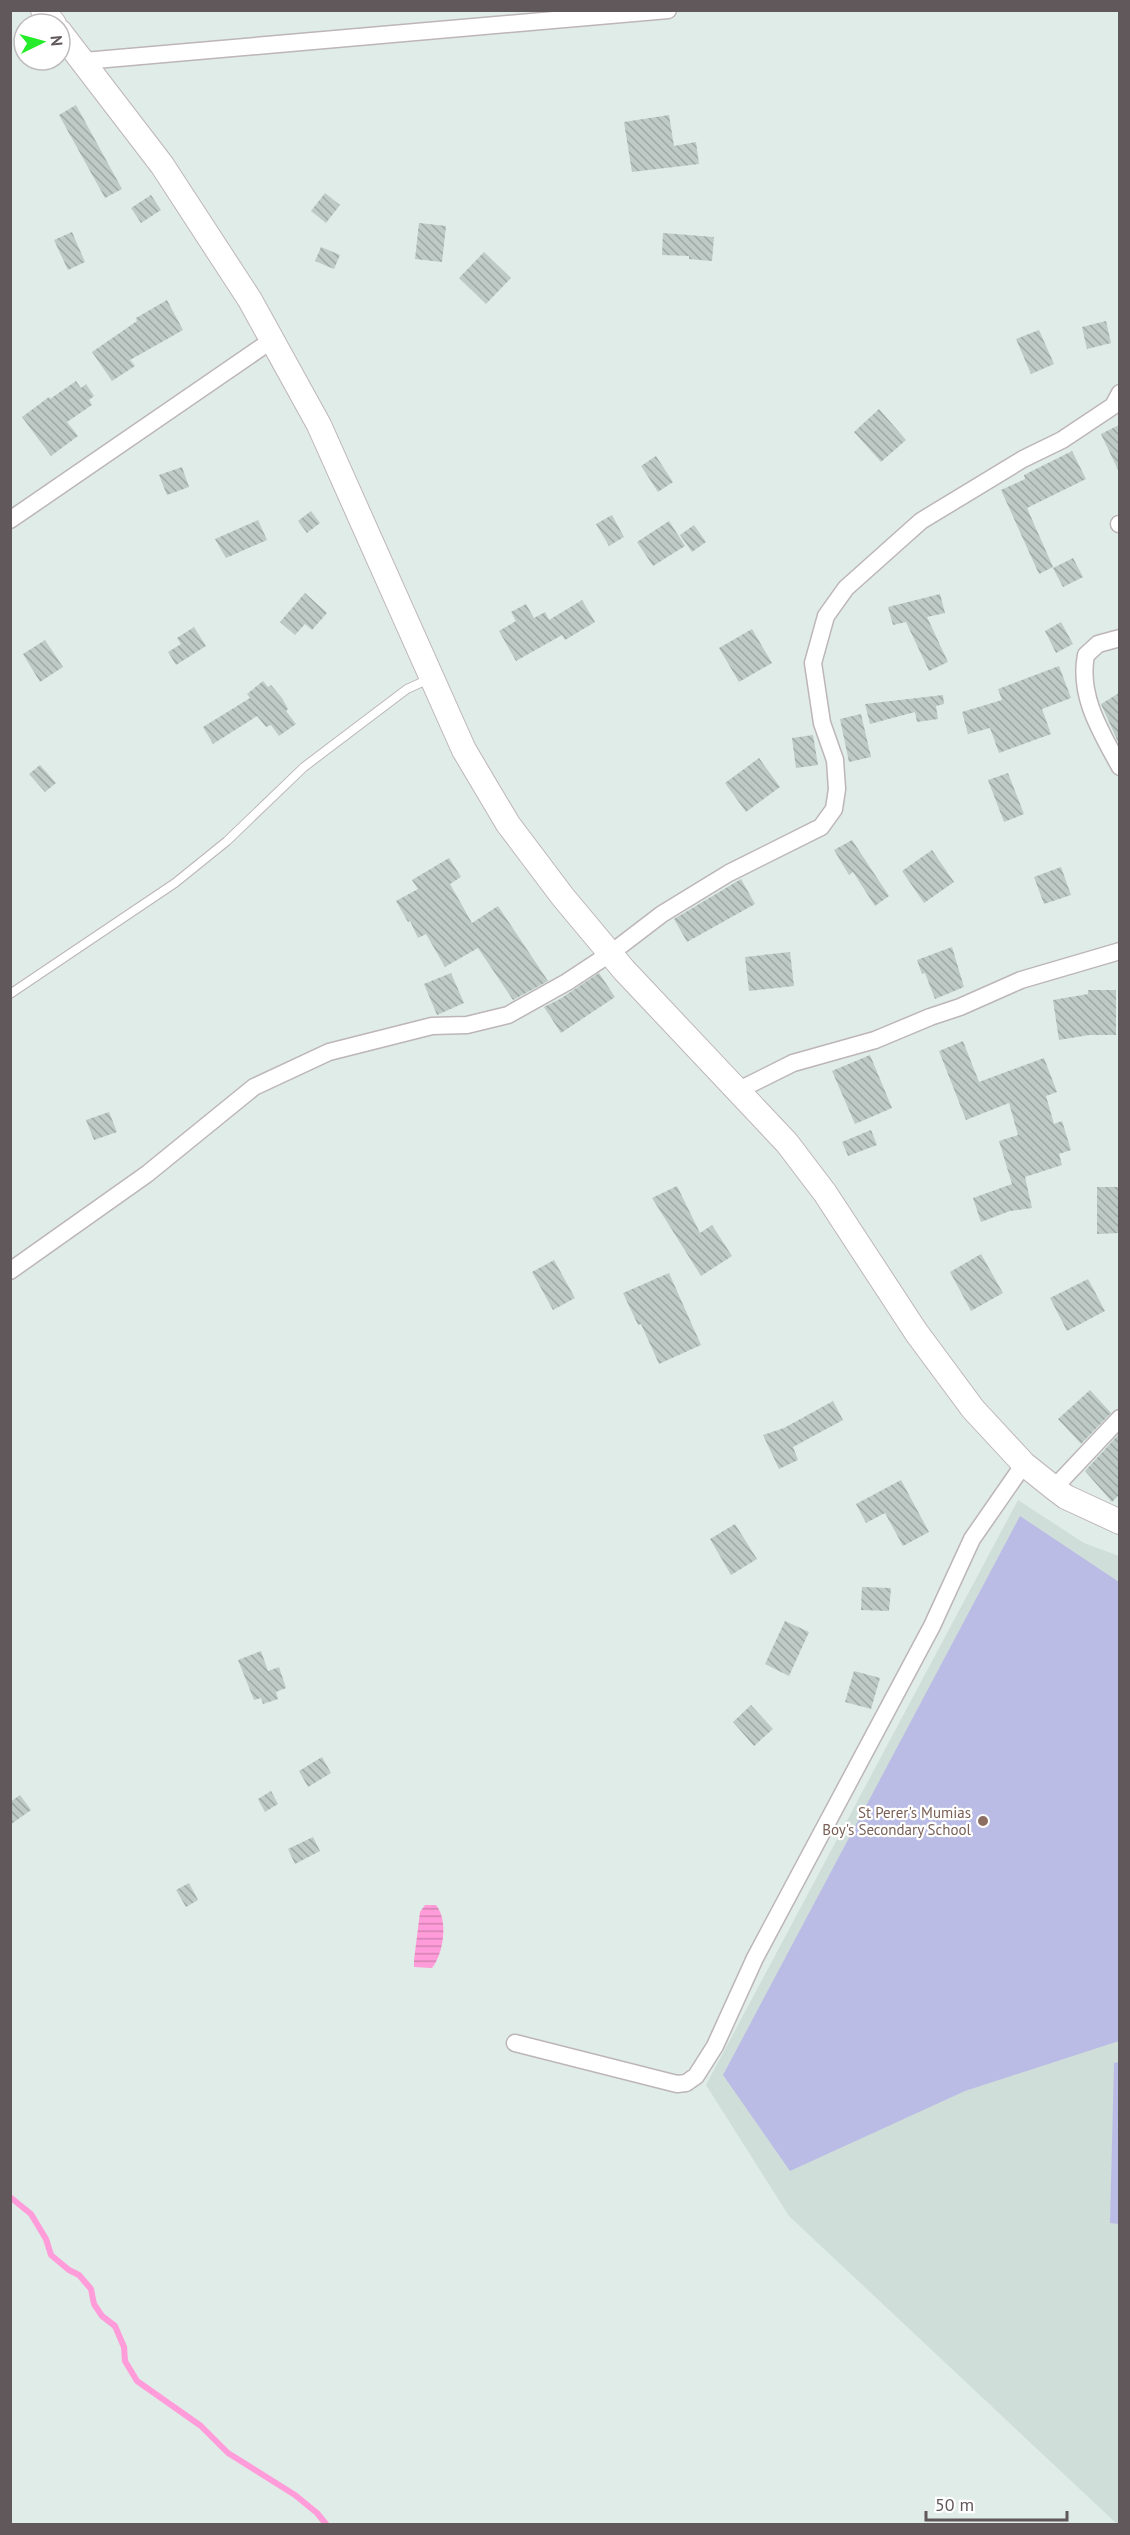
<svg xmlns="http://www.w3.org/2000/svg" width="1130" height="2535" viewBox="0 0 1130 2535" font-family="'PT Sans',sans-serif">
<style>
.education{fill:#d0deda}
.green{fill:#babce5}
.water{fill:url(#water-rules)}
.lines{fill:none;stroke-linecap:round;stroke-linejoin:round}
.stream{stroke:#ff9cd9;stroke-width:6}
.building{fill:url(#building-back-hatch)}
.lane-casing{stroke:#bdb5b8;stroke-width:10}
.street-casing{stroke:#bdb5b8;stroke-width:19}
.secondary-casing{stroke:#bfb5b9;stroke-width:26}
.lane{stroke:#fff;stroke-width:8}
.street{stroke:#fff;stroke-width:16}
.secondary{stroke:#fff;stroke-width:24}
.education-dot{fill:#8d6e63;stroke:#fff;stroke-width:2}
.labels{text-anchor:middle;dominant-baseline:central;stroke-width:4.5;stroke-linejoin:round;paint-order:stroke}
.education-label{font-size:15px;fill:#785e54;stroke:#fff;text-anchor:end}
</style>
<defs>
<pattern id="water-rules" width="6" height="5" patternUnits="userSpaceOnUse" patternTransform="scale(1.5)"><rect width="6" height="5" fill="#ff9cd9"/><path d="M0 2.5h6" fill="none" stroke="#d282b3"/></pattern>
<pattern id="building-back-hatch" width="6" height="6" patternUnits="userSpaceOnUse" patternTransform="scale(1.5)"><rect width="6" height="6" fill="#becac5"/><path d="M-1 5l2 2M0 0l6 6M5-1l2 2" fill="none" stroke="#9ea7a3"/></pattern>
</defs>
<rect width="100%" height="100%" fill="#dfece8"/>
<path class="education" d="M1018,1500l66,43 35,13v968h-2l-328,-308 -83,-131z"/>
<path class="green" d="M1020,1516l99,66v459l-154,50 -175,80 -67,-96z
M1119,2062h1l-1,162 -9,-1 4,-160z"/>
<path class="water" d="M425,1905h11c13,16 7,49 -4,63l-18,-1v-7l6,-48z"/>
<g class="lines">
<path class="stream" d="M10,2197l21,17 15,25 5,16 18,15 10,5 12,14 3,15 8,12 13,10 9,21 1,14 12,20 64,45 27,27 67,42 22,18 9,11"/>
</g>
<path class="building" d="M76,105l46,84 -17,9 -46,-83z
M669,115l5,31 22,-4 3,22 -67,8 -8,-50z
M325,193l15,12 -14,18 -15,-12z
M151,195l10,15 -20,13 -10,-15z
M419,223l27,3 -4,36 -27,-3z
M72,232l13,30 -17,8 -14,-30z
M663,233l51,4 -2,24 -23,-2v-3l-27,-1z
M321,247l19,8 -6,14 -19,-8z
M484,252l27,26 -25,26 -27,-26z
M167,300l16,30 -53,30 5,6 -23,15 -20,-29 45,-31 -1,-3z
M1106,321l5,22 -24,6 -5,-22z
M1039,330l15,34 -23,10 -15,-35z
M76,381l5,7 5,-4 8,12 -5,4 3,5 -25,17 11,14 -27,20 -29,-39 27,-20 1,2z
M879,409l27,31 -25,22 -27,-30z
M1119,425v47l-18,-38z
M1072,451l14,28 -59,29 26,59 -14,7 -38,-84 24,-11 -1,-4z
M656,456l17,26 -15,10 -17,-26z
M182,467l7,20 -22,8 -8,-20z
M311,511l9,12 -13,10 -9,-12z
M612,515l12,22 -15,9 -13,-22z
M258,520l9,20 -41,18 -11,-19z
M669,521l16,25 -32,20 -16,-24z
M694,525l12,17 -14,10 -12,-17z
M1073,558l10,19 -20,10 -10,-19z
M305,593l22,20 -15,17 -7,-6 -10,11 -15,-13z
M940,594l5,19 -18,4 21,45 -19,9 -23,-49 -13,3 -5,-18z
M582,600l13,22 -30,18 -3,-5 -46,26 -17,-30 17,-10 -5,-9 15,-8 8,14 11,-6 4,8z
M1061,622l12,22 -17,9 -11,-22z
M194,627l12,19 -30,19 -8,-13 13,-8 -4,-6z
M752,629l20,34 -33,19 -20,-34z
M45,640l18,27 -23,15 -17,-28z
M1059,666l12,32 -29,11 9,25 -52,19 -9,-25 -22,6 -6,-22 40,-12 -4,-11z
M263,681l5,6 3,-2 11,13 6,11 -2,2 10,13 -17,12 -8,-11 -5,2 -9,-11 -44,28 -10,-17 47,-29 -3,-4z
M1119,693v51l-18,-40z
M943,695l1,9 -8,2 2,13 -21,3 -2,-10 -45,12 -5,-20z
M861,714l10,43 -22,5 -9,-43z
M813,735l5,30 -22,3 -4,-30z
M759,758l21,29 -34,25 -21,-29z
M40,765l16,18 -11,9 -16,-18z
M1008,773l16,41 -20,8 -16,-42z
M852,840l37,56 -14,10 -22,-34 -4,3 -15,-25z
M932,850l22,32 -30,21 -22,-32z
M449,858l12,19 -11,7 22,39 26,-17 50,75 -35,19 -35,-52 -33,19 -19,-33 -8,4 -8,-17 -2,1 -12,-21 22,-12 -6,-9z
M1061,867l10,28 -27,9 -10,-27z
M741,879l14,25 -68,38 -13,-23z
M952,947l12,40 -29,12 -10,-26 -3,1 -5,-14z
M790,952l4,34 -45,5 -4,-34z
M451,973l13,30 -27,12 -13,-31z
M599,973l16,24 -54,36 -17,-26 16,-8z
M1088,990h28v45h-27l-30,5 -6,-40 35,-6z
M963,1041l16,41 65,-24 13,34 -11,4 8,28 8,-3 9,29 -12,4 3,11 -37,12 7,31 -22,3 -29,11 -8,-24 39,-14 -13,-43 19,-6 -9,-32 -43,17 -27,-69z
M870,1055l22,53 -37,16 -23,-53z
M109,1112l8,20 -23,8 -8,-20z
M871,1130l6,15 -29,11 -6,-14z
M677,1186l23,47 12,-8 20,31 -31,20 -49,-78z
M1097,1187h22v46l-22,1z
M981,1254l22,39 -32,18 -21,-39z
M554,1260l21,38 -22,12 -21,-38z
M669,1273l32,72 -42,19 -18,-40 -3,1 -15,-32z
M1088,1279l17,32 -38,20 -17,-33z
M1090,1390l21,23 -30,31 -23,-25z
M833,1401l10,19 -50,27 5,13 -19,9 -16,-34 21,-7z
M1119,1434v61l-7,7 -27,-31z
M901,1480l28,52 -26,14 -18,-33 -19,10 -10,-19z
M735,1524l22,35 -26,16 -21,-36z
M862,1587l29,1 -2,23 -28,-1z
M785,1621l24,11 -20,44 -24,-12z
M261,1651l7,20 11,-4 7,21 -10,4 2,7 -15,5 -2,-6 -7,2 -16,-40z
M854,1671l26,7 -9,31 -26,-7z
M751,1705l22,24 -19,17 -21,-24z
M322,1757l9,16 -23,14 -9,-16z
M271,1791l7,13 -13,8 -7,-13z
M20,1795l11,15 -21,15v-23z
M313,1837l7,14 -25,13 -7,-15z
M189,1883l9,17 -12,7 -10,-17z"/>
<g class="lines">
<g class="lane-casing">
<path id="lane" d="M10,994l165,-111 52,-42 77,-74 103,-78 22,-10"/>
</g>
<g class="street-casing">
<path id="street" d="M84,61l584,-51
M10,520l262,-180
M1119,524h1
M1120,638l-22,6 -12,11c-8,41 15,77 34,112
M739,1090l54,-27 82,-23 55,-23 30,-10 61,-27 99,-29
M10,1271l137,-97 107,-87 75,-35 103,-26 35,-1 41,-10 59,-33 44,-29 51,-39 67,-41 92,-46 13,-18 3,-20 -2,-29 -13,-37 -9,-60 13,-47 20,-28 75,-67 102,-62 39,-19 51,-34 7,-13
M1054,1488l66,-70
M515,2043l162,41 9,-1 10,-7 19,-30 40,-88 177,-332 40,-87 52,-75"/>
</g>
<g class="secondary-casing">
<path id="secondary" d="M43,10l11,14
M60,32l102,133 88,135 69,125 145,325 44,74 55,73 61,73 163,173 38,50 91,139 57,77 51,55 30,24 12,9 54,25"/>
</g>
<use href="#lane" class="lane"/>
<use href="#street" class="street"/>
<use href="#secondary" class="secondary"/>
</g>
<circle class="education-dot" cx="983" cy="1821" r="6"/>
<g class="labels">
<g class="education-label">
<text x="971" y="1812">St Perer's Mumias<tspan x="971" dy="17">Boy's Secondary School</tspan></text>
</g>
</g>
<rect width="1130" height="2535" fill="none" stroke="#61585c" stroke-width="24"/>
<g transform="translate(42 42) rotate(85)"><circle r="28" fill="#ffffff" stroke="#c0bcbe" stroke-width="1.5"/>
<path d="M0-4.5L10 22L0 15L-10 22Z" fill="#25ec2a"/>
<text y="-9" font-size="16" font-weight="bold" text-anchor="middle" fill="#61585c">N</text>
</g>
<path d="M926 2511v9h141v-9" fill="none" stroke="#61585c" stroke-width="3"/>
<text x="935" y="2511" font-size="18" fill="#61585c" stroke="#ffffff" stroke-width="4.5" paint-order="stroke">50 m</text>
</svg>
